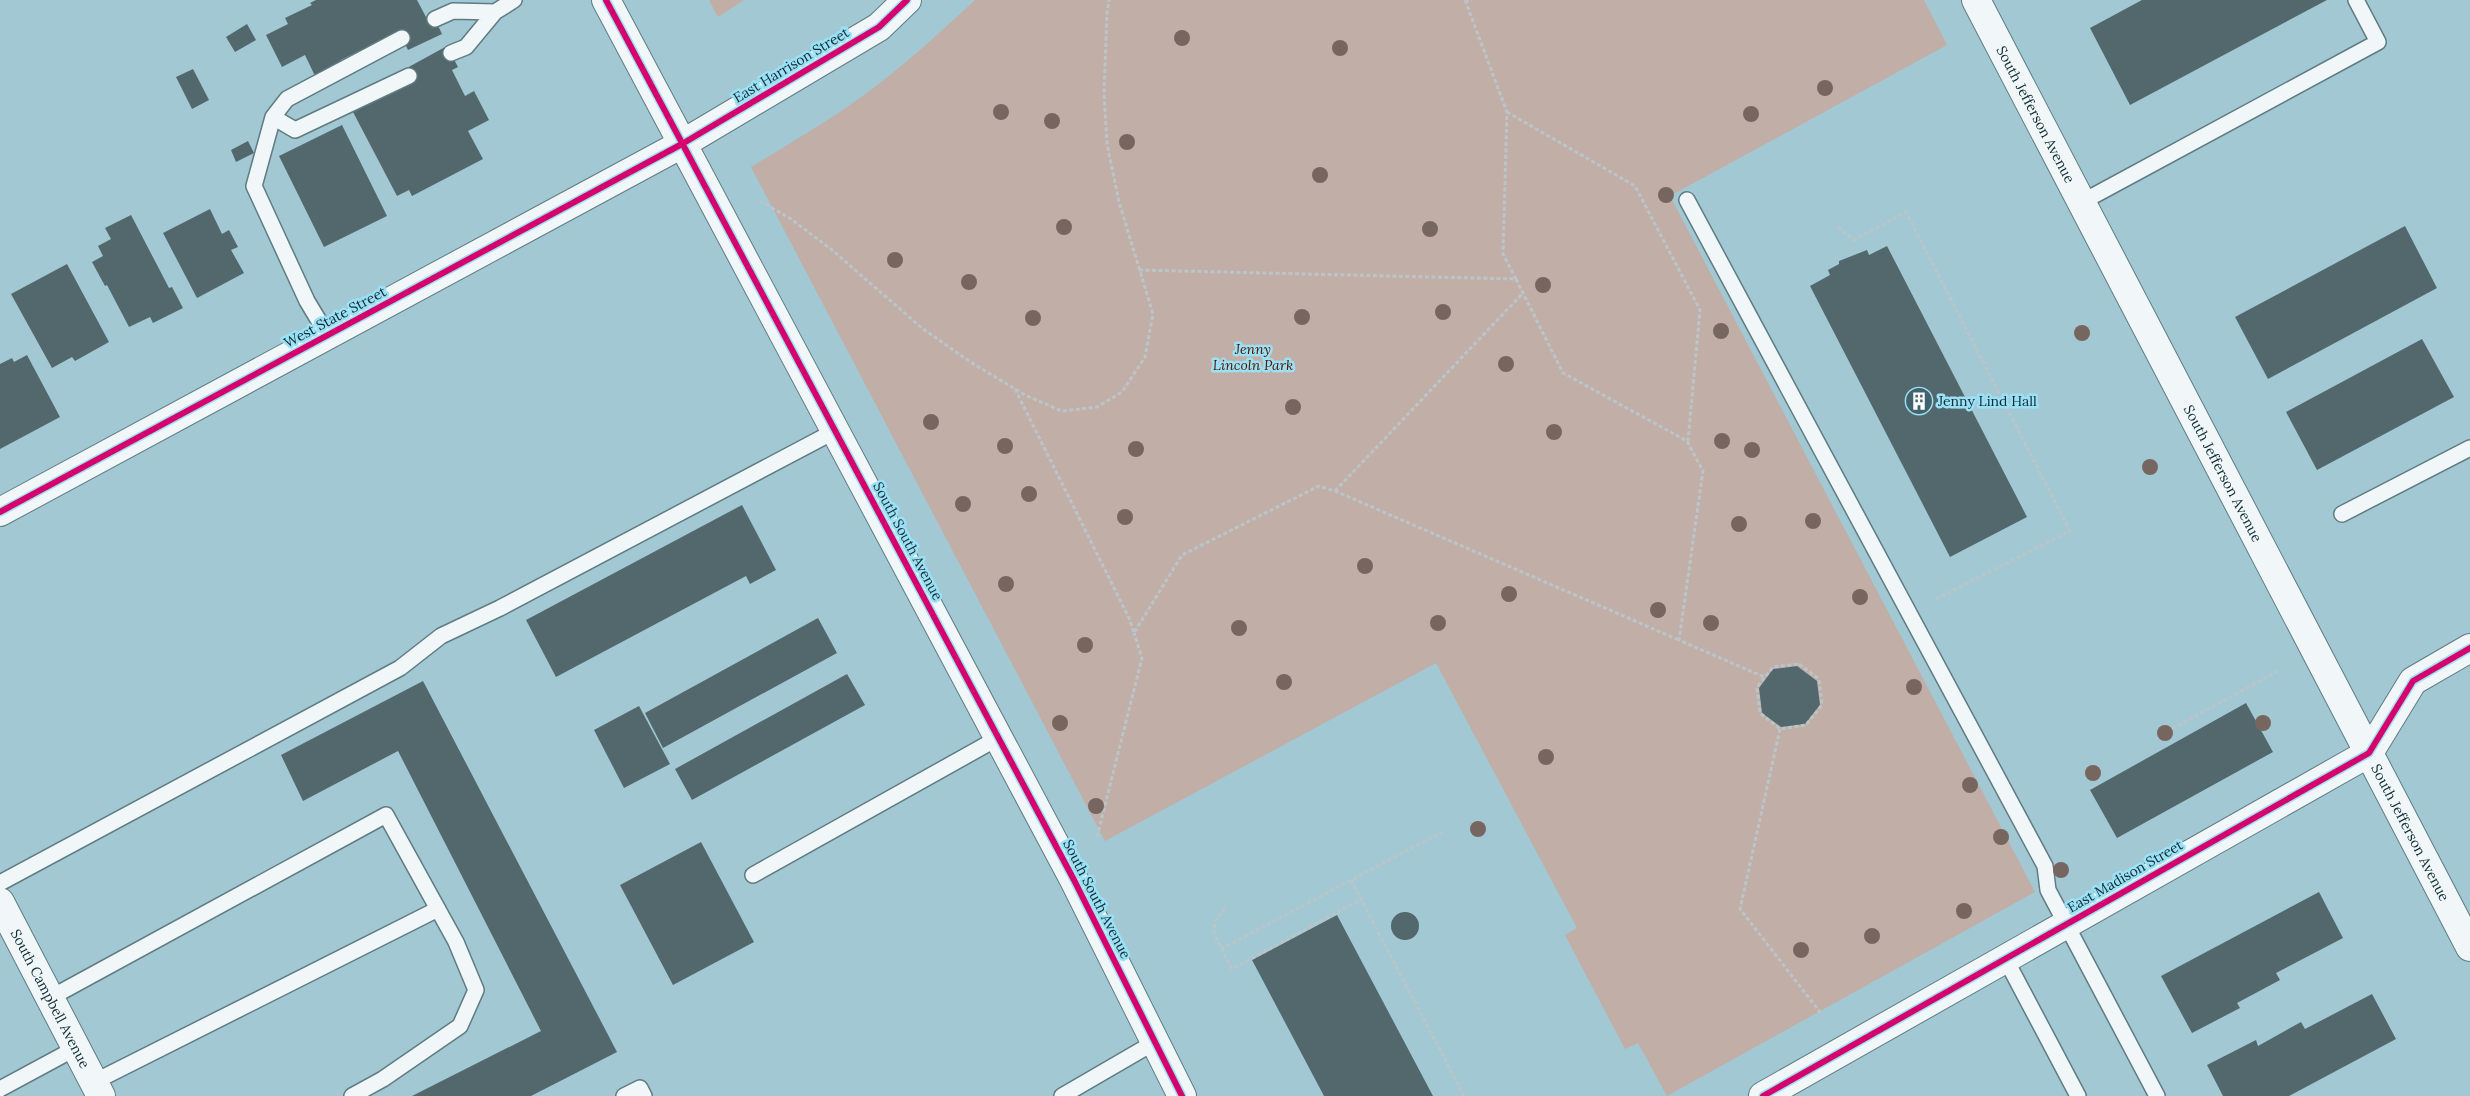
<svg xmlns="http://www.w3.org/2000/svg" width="2470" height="1096" viewBox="0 0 2470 1096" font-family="Lora,serif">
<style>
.green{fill:#c0aea7}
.building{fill:#52686d}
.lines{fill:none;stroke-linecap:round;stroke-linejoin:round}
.service-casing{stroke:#5f7c83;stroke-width:18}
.minor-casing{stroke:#5f7c83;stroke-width:30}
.secondary-casing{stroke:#5f7c83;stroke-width:30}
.path{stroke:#bbc5c9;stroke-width:3;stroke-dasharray:4 2.5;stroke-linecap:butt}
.service{stroke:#f1f7f8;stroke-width:15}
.minor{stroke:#f1f7f8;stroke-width:28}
.secondary{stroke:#f1f7f8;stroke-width:28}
.cycleway-casing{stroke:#9be0f4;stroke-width:9}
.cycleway{stroke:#d6006c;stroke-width:6}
.tree{fill:#776660}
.labels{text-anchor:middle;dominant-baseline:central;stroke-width:5;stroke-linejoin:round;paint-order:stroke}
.street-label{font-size:14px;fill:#0f2c34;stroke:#9be0f4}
.park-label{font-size:14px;font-style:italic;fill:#531601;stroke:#9be0f4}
.poi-label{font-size:14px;fill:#0f2c34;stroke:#9be0f4;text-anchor:start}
</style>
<rect width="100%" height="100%" fill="#a2c8d3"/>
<path class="green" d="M709,0h35l-26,17z
M975,0h949l23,45 -277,151 365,696 -368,204 -29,-53 -13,6 -60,-114 12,-7 -141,-265 -331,178 -354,-674c44,-27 88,-52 129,-84 33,-26 64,-54 95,-83z"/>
<path class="building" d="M316,0h101l9,17 6,-4 10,21 -34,16 -9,-19 -58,29 1,3 -27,13 -10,-21 -23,12 -16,-32 22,-11 -3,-6 27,-13 -2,-2z
M2142,0h185l-197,105 -40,-77z
M247,24l9,16 -21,12 -9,-15z
M447,46l11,21 -6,3 13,26 9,-5 15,29 -21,11 15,28 -71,37 -3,-6 -12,6 -44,-84 59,-31 -7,-12z
M193,69l16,31 -17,9 -16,-32z
M342,125l45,91 -63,31 -45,-91z
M248,141l6,12 -18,9 -5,-12z
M210,209l12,25 7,-4 9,17 -7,3 13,23 -47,25 -34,-65z
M131,215l38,73 3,-1 11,21 -30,15 -3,-6 -21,10 -22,-42 -2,1 -13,-24 11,-6 -5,-10 13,-7 -6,-11z
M2405,226l32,62 -169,91 -33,-62z
M1887,246l140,271 -77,40 -140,-271 20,-11 -2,-5 11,-6v-3l28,-11 2,5z
M67,264l42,78 -34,19 -3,-4 -20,11 -41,-74z
M2422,339l32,58 -137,73 -31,-58z
M27,355l33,62 -60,32v-85l12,-6 2,4z
M742,505l34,65 -26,14 -4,-8 -190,101 -30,-57z
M818,618l19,35 -174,95 -18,-35z
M1797,666l20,15 3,24 -15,19 -24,3 -19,-14 -3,-25 14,-19z
M847,674l18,31 -173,95 -17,-31z
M423,681l194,371 -86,44h-119l129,-65 -143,-280 -95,50 -22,-46z
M2246,703l27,49 -156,86 -27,-48z
M639,706l31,58 -46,24 -30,-58z
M701,842l53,100 -81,43 -53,-100z
M2319,892l24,46 -67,35 4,7 -43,23 3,5 -48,25 -31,-57z
M1391 926a14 14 0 1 1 28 0a14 14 0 1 1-28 0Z
M1337,915l96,181h-109l-72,-136z
M2372,994l24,45 -107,57h-66l-16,-31 49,-25 2,6 43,-24 4,7z"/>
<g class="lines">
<g class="service-casing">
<path id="service" d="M435,19l18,-8 42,1
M451,53l15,-6 29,-35 19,-12
M273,117l22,13 114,-54
M1687,200l358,666 3,24 109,206
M2082,202l296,-160 -22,-42
M328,336l-21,-35 -53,-115 19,-69 14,-18 115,-61
M2342,514l128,-66
M753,875l245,-137
M0,883l400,-215 41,-32 59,-28 335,-177
M2005,958l73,138
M50,998l336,-183 70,127 20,48 -16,36 -77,53 -31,17
M94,1082l344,-173
M0,1089l76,-41
M624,1096l16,-8 4,8
M1062,1096l93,-54"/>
</g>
<g class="minor-casing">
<path id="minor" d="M606,0l468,880 108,216
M0,512l682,-368 197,-117 28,-27
M1763,1096l606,-343 44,-72 57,-33"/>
</g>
<g class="secondary-casing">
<g id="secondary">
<path id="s1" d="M1976,0l494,947"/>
<path id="s2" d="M0,902l101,194"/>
</g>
</g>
<path class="path" d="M1465,0l42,112 -4,142 13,25
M1465,2l7,-2
M1507,112l128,74 65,124 -12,131
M760,201l31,18 41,31 91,79 49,34 53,32 37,16 35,-4 25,-15 23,-35 8,-43 -34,-112 -12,-58 -3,-51 3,-80 2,-13
M1838,227l16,13 52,-28 164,319 -138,70
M1139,270l377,9 47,94 124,68 16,30 -24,169 85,37
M1015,389l114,229 5,15 48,-78 137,-69 16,5 344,149
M1335,491l188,-198
M1799,664l20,15 3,26 -16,20 -26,4 -20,-16 -3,-26 16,-20z
M1780,729l-40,180 83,107
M2172,729l106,-58
M1097,837l45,-179 -8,-25
M1351,880l113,216
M1225,908l-10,13 -1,13 18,35 130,-70
M1221,949l221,-117"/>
<use href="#service" class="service"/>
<use href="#minor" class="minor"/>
<use href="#secondary" class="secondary"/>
<g class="cycleway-casing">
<path id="cycleway" d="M606,0l468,880 108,216
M0,512l682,-368 197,-117 28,-27
M1763,1096l606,-343 44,-72 57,-33"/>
</g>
<use href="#cycleway" class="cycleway"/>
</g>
<g class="tree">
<circle cx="1182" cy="38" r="8"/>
<circle cx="1340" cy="48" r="8"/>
<circle cx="1825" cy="88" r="8"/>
<circle cx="1001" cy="112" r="8"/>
<circle cx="1751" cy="114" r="8"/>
<circle cx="1052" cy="121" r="8"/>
<circle cx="1127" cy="142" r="8"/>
<circle cx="1320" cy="175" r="8"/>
<circle cx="1666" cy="195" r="8"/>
<circle cx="1064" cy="227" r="8"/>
<circle cx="1430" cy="229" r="8"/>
<circle cx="895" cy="260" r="8"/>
<circle cx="969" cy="282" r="8"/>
<circle cx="1543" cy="285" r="8"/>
<circle cx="1443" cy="312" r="8"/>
<circle cx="1302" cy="317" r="8"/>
<circle cx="1033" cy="318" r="8"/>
<circle cx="1721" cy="331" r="8"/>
<circle cx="2082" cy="333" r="8"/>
<circle cx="1506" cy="364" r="8"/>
<circle cx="1293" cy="407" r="8"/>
<circle cx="931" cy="422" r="8"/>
<circle cx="1554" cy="432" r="8"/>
<circle cx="1722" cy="441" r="8"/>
<circle cx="1005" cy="446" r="8"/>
<circle cx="1136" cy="449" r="8"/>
<circle cx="1752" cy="450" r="8"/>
<circle cx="2150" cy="467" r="8"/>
<circle cx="1029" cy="494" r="8"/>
<circle cx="963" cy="504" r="8"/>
<circle cx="1125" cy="517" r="8"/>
<circle cx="1813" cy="521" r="8"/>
<circle cx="1739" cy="524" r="8"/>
<circle cx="1365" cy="566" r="8"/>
<circle cx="1006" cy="584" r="8"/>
<circle cx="1509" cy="594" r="8"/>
<circle cx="1860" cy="597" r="8"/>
<circle cx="1658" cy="610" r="8"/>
<circle cx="1438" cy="623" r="8"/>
<circle cx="1711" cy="623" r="8"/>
<circle cx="1239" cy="628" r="8"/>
<circle cx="1085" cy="645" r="8"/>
<circle cx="1284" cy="682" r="8"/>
<circle cx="1914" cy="687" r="8"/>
<circle cx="1060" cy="723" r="8"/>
<circle cx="2263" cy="723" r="8"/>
<circle cx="2165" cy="733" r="8"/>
<circle cx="1546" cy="757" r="8"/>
<circle cx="2093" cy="773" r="8"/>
<circle cx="1970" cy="785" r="8"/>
<circle cx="1096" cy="806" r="8"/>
<circle cx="1478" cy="829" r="8"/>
<circle cx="2001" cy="837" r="8"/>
<circle cx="2061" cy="870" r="8"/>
<circle cx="1964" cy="911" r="8"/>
<circle cx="1872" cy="936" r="8"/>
<circle cx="1801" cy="950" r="8"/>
</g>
<defs>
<g id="building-disc" transform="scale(1.4375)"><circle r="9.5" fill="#42636c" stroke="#9be0f4"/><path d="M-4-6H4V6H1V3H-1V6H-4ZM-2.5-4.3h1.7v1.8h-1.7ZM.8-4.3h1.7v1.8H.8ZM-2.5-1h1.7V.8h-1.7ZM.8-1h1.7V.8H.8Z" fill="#fff"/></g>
</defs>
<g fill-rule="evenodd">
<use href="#building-disc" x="1919" y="401"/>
</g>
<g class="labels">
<g class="street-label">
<text transform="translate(791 65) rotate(-31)">East Harrison Street</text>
<text stroke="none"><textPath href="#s1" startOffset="129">South Jefferson Avenue</textPath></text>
<text transform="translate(335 317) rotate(-28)">West State Street</text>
<text stroke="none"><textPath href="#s1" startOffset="534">South Jefferson Avenue</textPath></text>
<text transform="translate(908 541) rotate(62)">South South Avenue</text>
<text stroke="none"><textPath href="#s1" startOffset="939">South Jefferson Avenue</textPath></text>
<text transform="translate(2125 876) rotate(-30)">East Madison Street</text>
<text transform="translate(1097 899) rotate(63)">South South Avenue</text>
<text stroke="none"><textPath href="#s2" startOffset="109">South Campbell Avenue</textPath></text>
</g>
<g class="park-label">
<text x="1253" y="349">Jenny<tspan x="1253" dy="16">Lincoln Park</tspan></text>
</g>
<g class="poi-label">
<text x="1938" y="401">Jenny Lind Hall</text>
</g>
</g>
</svg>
